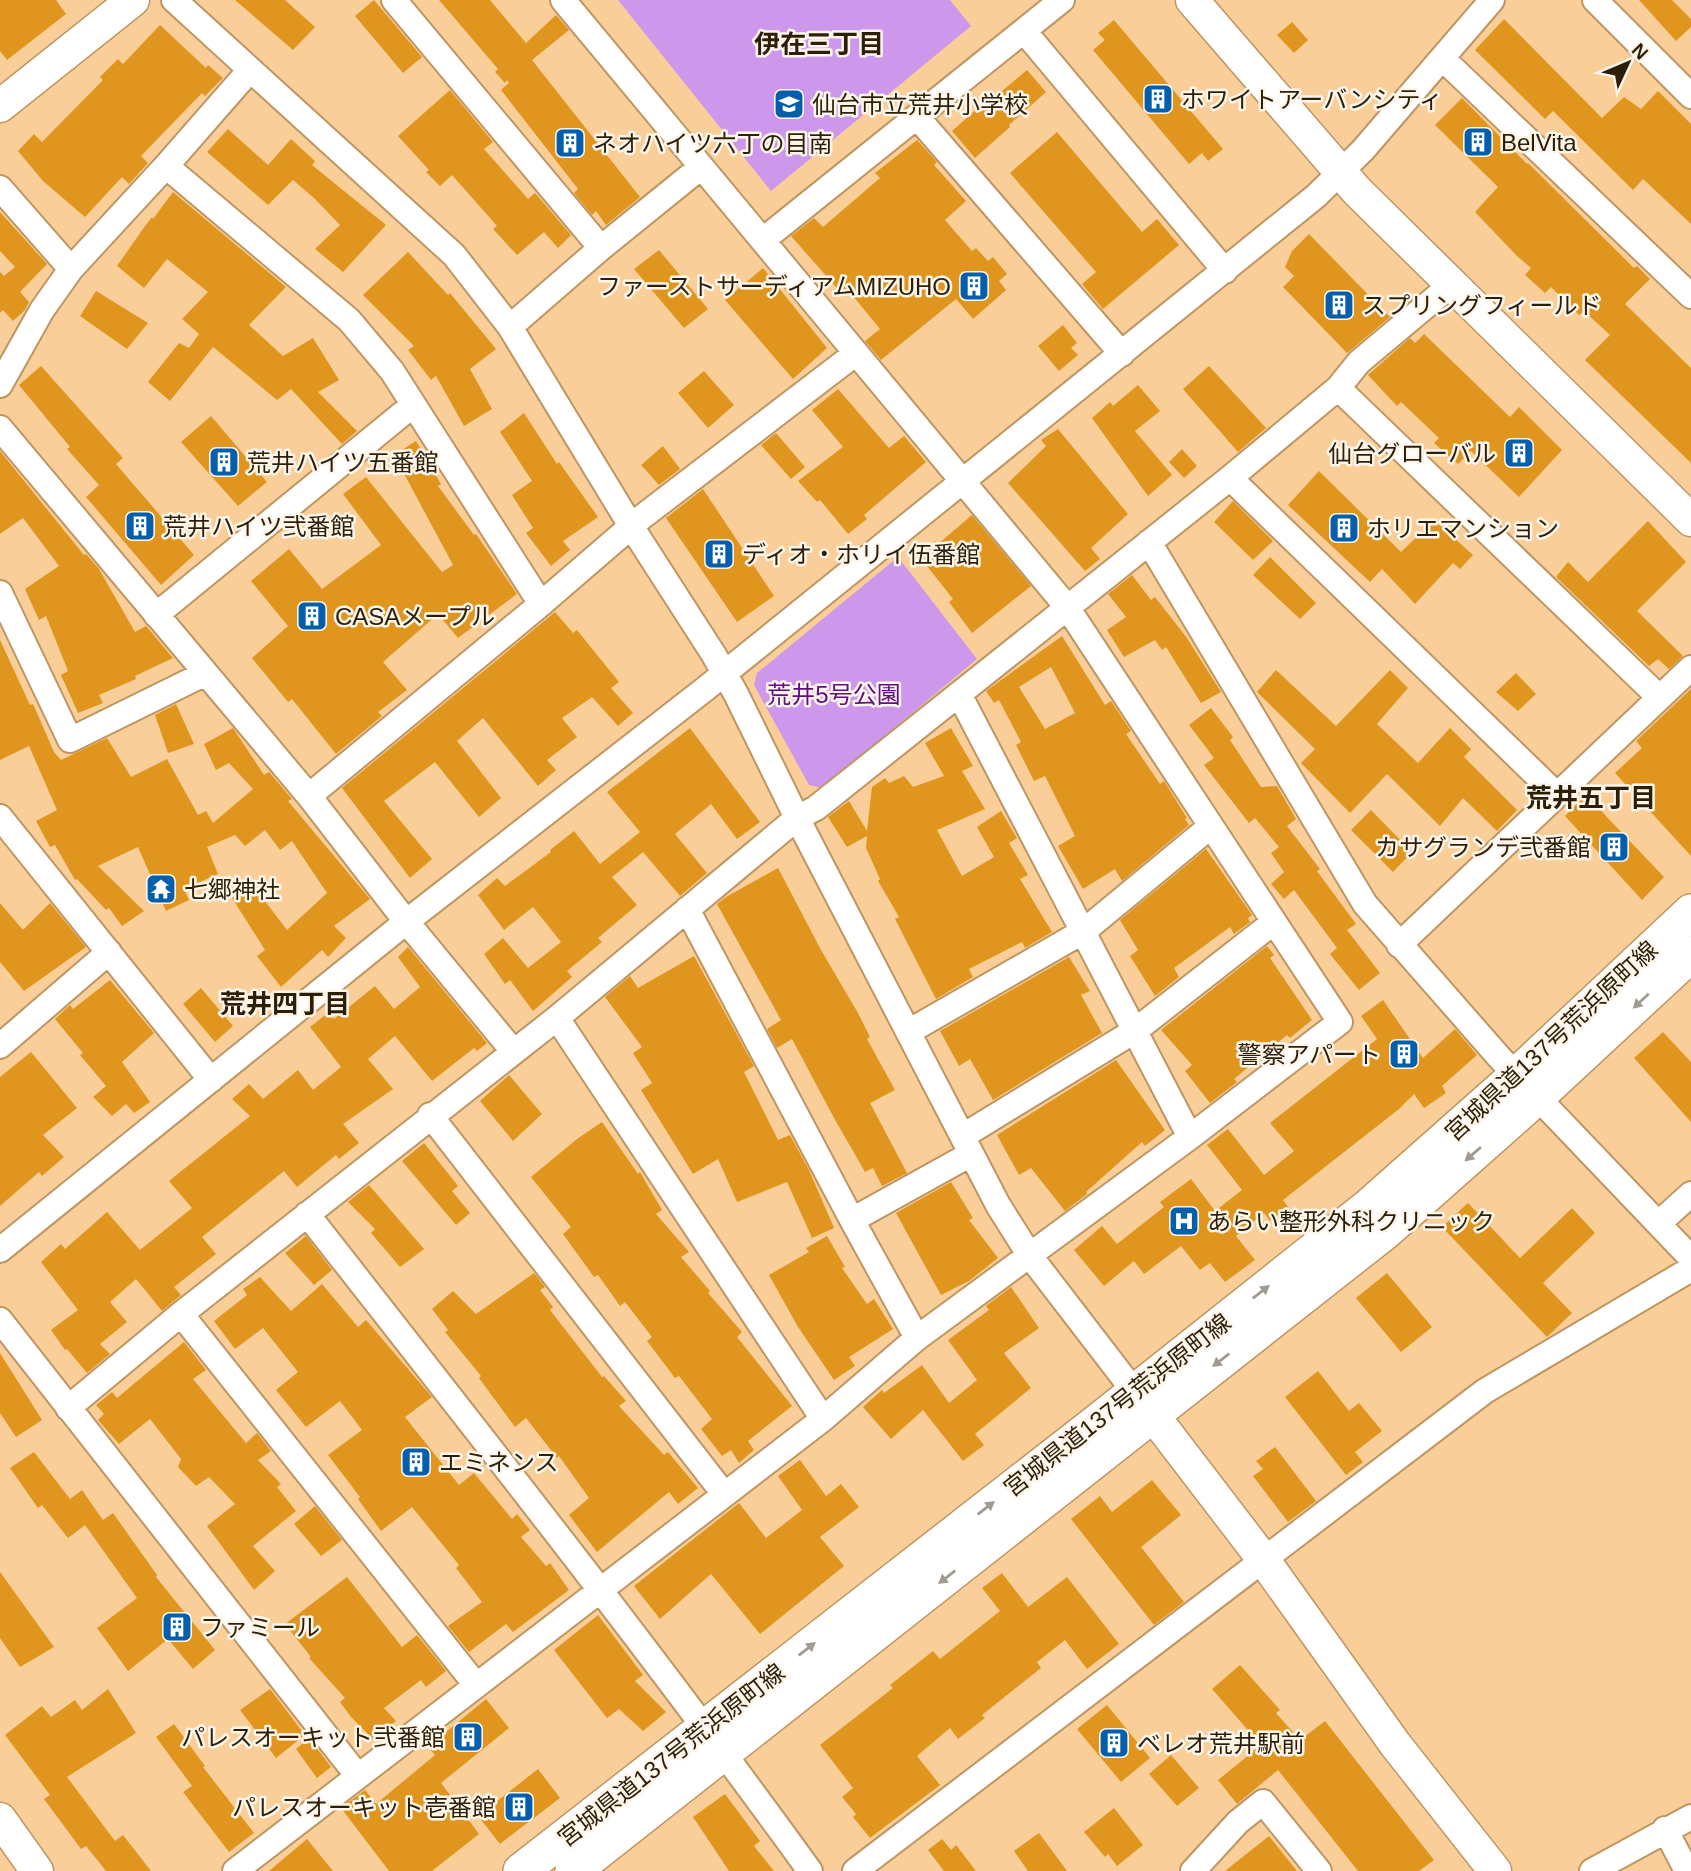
<svg xmlns="http://www.w3.org/2000/svg" width="1691" height="1871" viewBox="0 0 1691 1871" font-family="Helvetica,'Noto Sans JP',sans-serif">
<style>
.green{fill:#cd97ec}
.building{fill:#e0961e;fill-rule:evenodd}
.lines{fill:none;stroke-linecap:round;stroke-linejoin:round}
.minor-casing{stroke:#be9662;stroke-width:28}
.tertiary-casing{stroke:#be9662;stroke-width:35}
.secondary-casing{stroke:#be9662;stroke-width:38}
.minor{stroke:#fff;stroke-width:24}
.tertiary{stroke:#fff;stroke-width:32}
.secondary{stroke:#fff;stroke-width:35}
.oneway{fill:#a09a90}
.labels{text-anchor:middle;dominant-baseline:central;stroke-width:5;stroke-linejoin:round;paint-order:stroke}
.poi-label{font-size:24px;fill:#2d1e08;stroke:#fef6eb;text-anchor:start}
.park-label{font-size:24px;fill:#610e84;stroke:#fef6eb}
.street-label{font-size:24px;fill:#2d1e08;stroke:#fef6eb}
.neighbourhood-label{font-size:26px;font-weight:bold;fill:#2d1e08;stroke:#fef6eb}
</style>
<rect width="100%" height="100%" fill="#f9ce99"/>
<path class="green" d="M618,0h332l21,26 -200,165z
M898,557l79,102 -155,129 -13,-3 -55,-100 3,-12z"/>
<path class="building" d="M0,0h56l10,14 -59,46 -7,-9z
M235,0h50l30,27 -22,23z
M374,0l48,57 -19,16 -48,-57z
M439,0h51l36,43 30,-28 13,15 -37,30 108,137 -34,28 -10,-14 -4,4 -18,-22 4,-4 -77,-99 8,-7 -2,-3 -2,3 -10,-11 3,-3z
M1639,0h33l19,19v8l-15,14z
M1504,19l98,99 22,-21 17,12 17,-18 33,33v100l-48,-45 -10,11 -80,-79 -8,8 -70,-69z
M1114,20l109,129 -15,12 -6,-8 -13,11 -96,-114 12,-10 -7,-7z
M1292,22l16,18 -14,13 -17,-18z
M160,25l46,43 2,-3 15,13 -18,18 -3,-3 -61,63 7,7 -19,21 -7,-7 -37,40 -42,-36 -25,-30 16,-17 8,8 61,-62 -3,-3 18,-18 5,5z
M1027,70l19,22 -37,33 1,2 -35,31 -23,-27 35,-31 2,2z
M450,90l43,52 -9,7 44,50 7,-6 36,42 -13,13 -14,-16 -27,23 -24,-26 4,-3 -45,-51 -12,11 -14,-14 3,-2 -31,-34z
M1462,98l65,66 1,-1 106,105 3,-2 13,13 -25,25 66,64v95l-106,-103 25,-25 -26,-24 -5,4 -28,-28 -6,6 -20,-18 6,-7 -14,-12 -42,-44 23,-25 -63,-62z
M228,129l40,36 23,-26 24,22 -3,4 74,60 -43,47 -28,-23 25,-24 -26,-27 -21,-18 -25,25 -61,-53z
M1057,132l85,100 15,-13 22,26 -76,64 -21,-25 14,-12 -86,-99z
M917,140l20,22 -3,3 32,36 -21,19 27,31 4,-3 12,13 5,-4 14,17 -8,7 7,9 -33,29 -17,-20 -75,61 -16,-19 15,-12 -31,-38 -5,5 -53,-60 23,-18 9,9 57,-49 -5,-5z
M173,192l113,95 -37,38 34,31 30,-18 26,42 -21,12 39,39 -15,13 -51,-55 -14,11 -64,-53 -43,54 -22,-19 31,-39 10,5 10,-14 -17,-15 26,-27 -41,-33 -23,29 -27,-22 28,-40 7,-9 1,2z
M0,212l47,52 -27,28 9,10 -4,8 -12,11 -10,-11 -3,3v-41l4,4 11,-9 -15,-16z
M1309,234l81,83 -43,36 -64,-66 11,-11 -9,-9 7,-16z
M659,250l49,59 -24,19 -50,-59z
M408,252l40,43 2,-2 46,56 -26,20 22,40 -28,17 -28,-50 -5,4 -23,-30 6,-4 -51,-51z
M763,268l64,80 -34,31 -68,-79z
M96,291l52,32 -21,26 -47,-33z
M1063,325l14,18 -6,5 7,7 -19,16 -21,-25z
M1424,334l86,83 9,-10 43,43 -43,47 -48,-46 -13,13 -24,-21 5,-5 -38,-36 -4,4 -29,-31 42,-37 5,5z
M41,366l82,92 -7,6 78,91 -33,30 -75,-88 13,-12 -32,-36 3,-2 -51,-62z
M1209,366l57,62 -28,24 -55,-63z
M704,371l30,34 -26,23 -30,-35z
M1138,385l22,26 -25,20 37,44 -24,21 -56,-78 18,-16 3,4z
M838,389l51,59 15,-12 22,26 -62,53 3,4 -19,15 -28,-34 -3,2 -19,-21 45,-34 -31,-37z
M524,413l33,51 2,-2 39,55 -35,24 7,9 -19,16 -25,-33 7,-5 -21,-33 20,-14 -32,-49z
M211,416l56,66 -29,24 -57,-64z
M1058,429l70,85 -37,34 9,11 -15,12 -77,-88 38,-37 -5,-6z
M776,433l29,34 -14,12 -30,-34z
M416,441l25,43 -3,2 36,49 2,-1 41,60 -59,44 -20,-24 -55,48 24,28 -29,22 4,4 -46,38 -44,-55 -4,3 -36,-44 36,-32 -37,-45 38,-32 33,40 59,-44 -38,-51 23,-17 76,95 11,-7 -59,-110z
M663,446l17,23 -21,16 -18,-20z
M1182,449l15,17 -13,12 -15,-16z
M0,451l84,104 2,-1 13,15 36,63 11,-6 27,32 -38,18 1,3 -37,16 4,8 -25,10 -17,-38 7,-4 -22,-55 -7,4 -14,-31 34,-23 -36,-48 -23,16z
M1319,471l82,81 33,-32 39,35 -13,14 -7,-6 -38,41 -33,-35 -12,13 -82,-77z
M703,489l71,107 -37,26 -71,-104z
M1233,501l40,40 -20,19 -39,-38z
M972,515l59,71 -59,47 -23,-31 4,-3 -34,-43 16,-15 3,3z
M1648,521l38,41 -49,49 46,45 -14,13 -11,-10 -9,7 -93,-89 12,-15 20,20z
M1270,557l46,46 -16,16 -47,-44z
M1132,575l19,25 4,-3 32,41 34,54 -20,11 -35,-56 -4,3 -7,-10 -31,17 -17,-27 19,-13 -18,-23z
M555,612l18,21 4,-3 42,52 -8,6 22,25 -15,13 -26,-29 -30,21 15,19 -30,23 9,10 -18,16 -55,-68 -26,23 44,57 -22,19 -44,-55 -51,39 48,58 -22,19 -68,-90z
M1062,636l43,69 6,-4 20,30 -5,3 34,50 4,-3 23,37 -2,1 4,6 -67,56 -7,-12 -32,20 -25,-43 17,-10 -30,-60 -11,5 -18,-36 5,-3 -22,-42 -5,3 -8,-12zM1051,667l24,46 -30,16 -26,-42z
M0,640l30,65 3,-1 21,48 7,8 46,-22 24,39 36,-18 31,56 8,-4 7,12 40,-34 -24,-26 -13,7 -12,-26 29,-16 31,47 5,-3 23,27 -4,2 82,98 -36,27 12,12 -18,19 -6,-7 -41,37 -24,-31 8,-6 -33,-52 20,-14 35,46 40,-37 -35,-52 -12,9 -15,-20 -20,16 -10,-11 -28,12 11,27 -34,15 5,11 -23,11 -28,-64 -40,19 46,45 -22,15 -13,-18 -3,2 -29,-31 -2,1 -20,-35 -5,2 -14,-26 21,-11 -28,-64 -29,14z
M1276,670l60,56 54,-56 18,18 -31,36 41,39 32,-35 21,21 -7,8 53,53 -20,21 -34,-33 -23,28 -53,-52 -37,39 -49,-50 14,-14 -58,-57z
M1516,673l20,21 -18,17 -22,-19z
M1691,689v167l-76,-83 27,-25 -6,-7z
M176,704l18,40 -26,9 -13,-38z
M1211,708l22,29 -3,3 31,47 16,-1 19,33 -9,7 33,43 -3,2 39,53 -9,6 33,43 -21,17 -29,-36 7,-6 -43,-58 -10,9 -13,-15 13,-12 -13,-19 8,-6 -24,-29 -6,5 -45,-58 10,-7 -25,-33z
M690,728l70,94 -23,17 -26,-35 -36,30 32,39 -27,23 -37,-44 -31,25 25,28 -39,33 4,4 -35,29 5,6 -39,34 -23,-31 -5,4 -21,-30 19,-16 25,30 33,-26 -28,-35 -29,23 -26,-35 19,-17 8,8 46,-34 -1,-2 24,-19 26,33 40,-32 -33,-40z
M951,728l22,38 -11,5 23,38 -48,21 25,46 32,-19 -17,-30 24,-16 16,27 -8,5 19,32 -8,4 32,53 -27,16 -3,-6 -53,27 4,8 -37,22 -41,-80 4,-2 -21,-36 2,-2 -14,-31 1,-12 -20,11 -19,-30 21,-16 18,30 5,-44 13,-9 4,5 15,-7 9,11 31,-11 -19,-33z
M1586,795l78,82 -22,23 -77,-84z
M1371,810l41,42 -19,20 -42,-42z
M1206,849l46,66 -4,3 2,4 -16,12 -4,-7 -56,41 5,9 -24,19 -25,-40 8,-6 -18,-30z
M778,868l43,82 37,63 12,24 -3,2 28,51 -25,13 37,70 -25,13 -9,-18 -8,4 -31,-54 -42,-79 -15,9 -10,-19 14,-9 -64,-116 9,-7z
M0,903l23,27 27,-27 36,44 -62,44 -24,-29z
M1267,946l7,9 -4,3 42,62 -22,18 -3,-3 -53,44 3,3 -27,21 -25,-32 7,-6 -31,-35z
M408,947l79,96 -10,8 -3,-3 -42,33 -37,-45 -27,23 25,30 -50,35 16,19 -20,16 -3,-4 -39,32 -13,-16 -82,66 14,17 -42,33 7,8 -19,16 -26,-32 -26,23 17,20 -27,22 10,10 -23,19 -20,-24 -2,1 -14,-20 27,-20 -37,-48 20,-18 4,5 42,-37 33,38 52,-42 -23,-27 81,-65 -18,-17 17,-15 14,15 35,-29 15,20 28,-23 -31,-40 19,-15 5,7 41,-33 19,23 26,-22 -22,-30z
M694,956l60,110 -10,6 34,68 12,-5 19,35 25,58 -22,10 -25,-56 -50,20 -19,-43 -25,15 -52,-84 11,-7 -19,-30 9,-6 -37,-50 25,-21 8,12z
M1069,957l21,34 -9,4 21,38 -109,67 -23,-41 -11,7 -19,-35z
M110,980l44,53 -32,29 28,40 -16,11 -8,-9 -14,12 -19,-19 13,-11 -26,-31 3,-2 -28,-34 15,-14 3,4z
M201,988l32,38 -18,16 -32,-38z
M1383,1000l40,58 32,-29 22,26 -35,31 4,7 -22,15 -10,-14 -15,15 -116,91 5,7 -18,14 -6,-8 -28,23 19,24 -30,22 -15,-19 -10,7 -19,-24 -37,28 -10,-13 -30,25 -30,-36 28,-24 15,18 47,-37 -4,-5 31,-23 24,32 27,-21 -35,-45 21,-16 36,46 30,-24 -24,-28 107,-84 -16,-23z
M1663,1032l28,30v60l-57,-64z
M31,1052l46,56 -34,27 21,22 -22,19 -3,-4 -39,34v-129z
M1116,1060l49,70 -20,16 -3,-4 -56,50 1,2 -22,17 -34,-43 -12,7 -22,-40z
M509,1075l33,39 -29,27 -33,-40z
M602,1122l36,52 2,-2 22,38 -6,4 33,38 -8,5 29,34 -2,2 34,39 -5,5 55,69 -44,35 6,9 -15,13 -8,-13 -9,6 -21,-27 11,-10 -33,-43 -4,2 -28,-37 5,-4 -27,-35 -5,4 -22,-31 -4,2 -31,-43 8,-7 -40,-50 46,-38z
M424,1143l34,43 -6,5 18,22 -14,12 -54,-64z
M951,1182l22,36 -4,2 29,38 -29,23 -28,14 -45,-82z
M369,1185l55,64 -24,18 -29,-34 4,-4 -27,-27z
M1468,1203l52,55 52,-50 23,25 -52,50 29,30 -25,24 -105,-110z
M306,1236l26,34 -18,15 -29,-32z
M827,1236l18,31 -3,1 25,36 7,-5 19,30 -44,28 6,9 -21,14 -36,-53 -29,-52 40,-23 -3,-4z
M534,1273l11,14 -5,3 13,17 -3,3 52,67 2,-1 22,25 -7,5 45,49 4,-3 30,36 -20,16 -9,-12 -72,60 -28,-37 20,-17 -30,-42 -2,2 -31,-40 -11,9 -36,-49 2,-2 -36,-44 3,-2 -16,-21 21,-18 23,23z
M1387,1273l45,54 -31,25 -45,-54z
M260,1277l31,34 31,-27 36,43 8,-7 66,77 -27,20 54,68 15,-12 38,46 5,-5 13,16 -9,7 25,29 4,-3 19,27 -56,42 -7,-8 -37,28 -21,-26 34,-24 -26,-34 3,-3 -47,-58 -31,24 -23,-32 2,-2 -32,-42 34,-25 -22,-29 -34,26 -30,-37 22,-18 -35,-44 -28,21 -21,-28 33,-26 -4,-6z
M1011,1287l28,41 -35,25 27,35 -56,46 9,11 -21,16 -40,-51 -32,29 -28,-32 19,-17 2,3 38,-28 27,38 28,-23 -29,-40 41,-30 -3,-4z
M184,1342l22,28 -13,9 53,64 11,-10 14,18 -13,9 23,24 -4,3 19,24 -43,35 22,25 -21,19 -47,-64 28,-22 -26,-27 -13,9 -18,-19 3,-8 -31,-40 -31,25 -21,-24 6,-6 -8,-9 16,-13 5,6z
M0,1353l42,67 -26,17 -16,-24z
M1318,1371l31,40 10,-8 23,28 -27,21 8,10 -17,13 -61,-78z
M1275,1447l41,54 -28,21 -35,-46 10,-7 -7,-8z
M34,1452l36,47 12,-9 21,30 10,-7 44,62 -1,2 59,73 -22,19 -25,-30 -40,32 -31,-43 40,-30 -52,-73 -17,13 -26,-33 -4,3 -28,-40z
M800,1460l26,36 15,-12 18,23 -39,30 24,29 -84,68 -49,-60 -51,45 -26,-33 105,-83 27,35 36,-28 -24,-34z
M1152,1480l29,35 -40,32 43,55 -30,23 -83,-106 29,-23 12,16z
M315,1506l27,34 -21,16 -27,-32z
M0,1572l54,75 -34,20 -20,-29z
M1002,1573l26,34 39,-30 52,67 -32,25 -22,-29 -28,22 4,6 -59,47 3,3 -27,21 -8,-11 -33,28 23,29 -70,53 -17,-21 3,-3 -14,-17 11,-9 -33,-43 73,-57 -3,-3 43,-34 7,8 60,-48 -18,-23z
M347,1577l55,70 15,-12 29,36 -20,16 -5,-7 -37,28 12,13 -23,18 -22,-22 -11,-15 5,-4 -36,-40 2,-1 -26,-33z
M598,1615l45,60 -8,6 31,31 -23,19 -24,-22 -12,9 -53,-68z
M1240,1665l40,45 -4,3 24,27 25,-19 109,139 -15,11h-61l-80,-101 -41,34 -19,-24 43,-35 -49,-56z
M108,1689l28,44 -69,44 48,64 8,-6 28,36h-45l-20,-25 -5,3 -37,-50 6,-4 -45,-60 37,-29 9,11 24,-17 7,10z
M270,1689l35,46 -29,23 -36,-48z
M486,1699l23,29 -68,55 38,51 -47,37h-43l-48,-63 24,-18 11,14 59,-49 -7,-8z
M1107,1705l43,53 -29,24 -44,-53z
M174,1724l31,42 -2,1 51,66 -25,19 -46,-60 9,-6 -36,-49z
M309,1738l22,29 -14,11 -21,-29z
M1171,1755l28,33 -22,18 -28,-32z
M538,1769l22,29 -60,46 -22,-28z
M725,1794l35,47 -6,5 20,25h-45l-36,-54z
M1114,1808l29,37 -26,21 -9,-12 -3,3 -21,-25z
M1039,1833l28,38h-39l-14,-20z
M1269,1836l28,35h-72z
M307,1839l26,32h-64z
M942,1839l9,11 5,-5 20,26h-32l-16,-21z"/>
<g class="lines">
<g class="minor-casing">
<path id="minor" d="M174,0l280,255 56,72 121,199 83,129 22,39 61,124 201,387 32,51 113,147
M394,0l207,248
M1595,0l96,96
M1024,31l201,240
M1442,58l249,238
M917,117l205,237
M166,166l183,154 43,51 149,233
M0,188l71,81
M763,240l299,-240
M510,327l91,-79 100,-81
M0,385l42,-75 29,-41 95,-103 84,-96
M1338,388l321,309
M0,428l309,368 92,119 112,136
M1230,478l326,316
M1149,542l216,362 134,153 192,201
M0,593l70,147 134,-66
M156,615l257,-210
M959,694l231,443
M309,796l232,-192 101,-87 213,-163
M0,817l211,263
M687,909l165,311 65,118
M1399,945l292,-277
M557,1018l266,401
M908,1032l176,-101 127,-105
M0,1046l109,-94
M430,1115l294,379
M963,1136l173,-106 138,-108
M307,1214c170,217 341,433 503,657
M852,1220l119,-66
M1659,1223l32,-29
M0,1250l406,-328 299,-233 611,-493 47,-46 129,-150
M181,1314l295,371
M0,1320l357,455
M68,1408l113,-94 376,-296 240,-200 19,-10 414,-330 108,-90 21,-26 92,-77
M1665,1829l22,42
M235,1871l588,-452 94,-81 273,-201 150,-115 -273,-415 -504,-607
M855,1871l630,-480 206,-122
M1193,1871l45,-49 25,-20 56,69
M1592,1871l99,-54"/>
</g>
<g class="tertiary-casing">
<path id="tertiary" d="M1192,0l165,191 334,329
M0,106l133,-106
M1152,1414l111,145 132,185 100,127
M0,1819l37,52"/>
</g>
<g class="secondary-casing">
<path id="secondary" d="M521,1871l575,-448 271,-215 149,-132 175,-164
M573,1871l813,-640 151,-134 154,-143"/>
</g>
<use href="#minor" class="minor"/>
<use href="#tertiary" class="tertiary"/>
<use href="#secondary" class="secondary"/>
</g>
<defs><path id="oneway-solid" d="M-6-.8H1V-3.2L6.5 0L1 3.2V.8H-6Z" transform="scale(1.75)"/></defs>
<g class="oneway">
<use href="#oneway-solid" transform="translate(1641 1001) rotate(137)"/>
<use href="#oneway-solid" transform="translate(1473 1154) rotate(139)"/>
<use href="#oneway-solid" transform="translate(1261 1292) rotate(-38)"/>
<use href="#oneway-solid" transform="translate(1221 1360) rotate(142)"/>
<use href="#oneway-solid" transform="translate(986 1508) rotate(-38)"/>
<use href="#oneway-solid" transform="translate(947 1577) rotate(142)"/>
<use href="#oneway-solid" transform="translate(807 1649) rotate(-38)"/>
</g>
<defs>
<g id="building-square" transform="scale(1.575)"><rect x="-9" y="-9" width="18" height="18" rx="4" fill="#035fac" stroke="#fef6eb"/><path d="M-4-6H4V6H1V3H-1V6H-4ZM-2.5-4.3h1.7v1.8h-1.7ZM.8-4.3h1.7v1.8H.8ZM-2.5-1h1.7V.8h-1.7ZM.8-1h1.7V.8H.8Z" fill="#fff"/></g>
<g id="school-square" transform="scale(1.575)"><rect x="-9" y="-9" width="18" height="18" rx="4" fill="#035fac" stroke="#fef6eb"/><path d="M0-5L7-2L0 1L-7-2ZM-4 1L0 2.5L4 1V4Q0 6-4 4Z" fill="#fff"/></g>
<g id="temple-square" transform="scale(1.575)"><rect x="-9" y="-9" width="18" height="18" rx="4" fill="#035fac" stroke="#fef6eb"/><path d="M0-6L5-2H3V0L6.5 2.5H4V6H1.5V3h-3V6H-4V2.5H-6.5L-3 0V-2H-5Z" fill="#fff"/></g>
<g id="hospital-square" transform="scale(1.575)"><rect x="-9" y="-9" width="18" height="18" rx="4" fill="#035fac" stroke="#fef6eb"/><path d="M-5-5h3v3.5h4V-5h3V5h-3V1.5h-4V5h-3Z" fill="#fff"/></g>
</defs>
<g fill-rule="evenodd">
<use href="#building-square" x="1158" y="99"/>
<use href="#school-square" x="789" y="104"/>
<use href="#building-square" x="1478" y="142"/>
<use href="#building-square" x="570" y="143"/>
<use href="#building-square" x="974" y="286"/>
<use href="#building-square" x="1339" y="305"/>
<use href="#building-square" x="1519" y="453"/>
<use href="#building-square" x="224" y="462"/>
<use href="#building-square" x="140" y="526"/>
<use href="#building-square" x="1344" y="528"/>
<use href="#building-square" x="719" y="554"/>
<use href="#building-square" x="312" y="616"/>
<use href="#building-square" x="1614" y="847"/>
<use href="#temple-square" x="161" y="889"/>
<use href="#building-square" x="1404" y="1054"/>
<use href="#hospital-square" x="1184" y="1221"/>
<use href="#building-square" x="416" y="1462"/>
<use href="#building-square" x="177" y="1627"/>
<use href="#building-square" x="468" y="1737"/>
<use href="#building-square" x="1114" y="1743"/>
<use href="#building-square" x="519" y="1807"/>
</g>
<g class="labels">
<g class="poi-label">
<text x="1181" y="99">ホワイトアーバンシティ</text>
<text x="812" y="104">仙台市立荒井小学校</text>
<text x="1501" y="142">BelVita</text>
<text x="593" y="143">ネオハイツ六丁の目南</text>
<text x="951" y="286" text-anchor="end">ファーストサーディアムMIZUHO</text>
<text x="1362" y="305">スプリングフィールド</text>
<text x="1496" y="453" text-anchor="end">仙台グローバル</text>
<text x="247" y="462">荒井ハイツ五番館</text>
<text x="163" y="526">荒井ハイツ弐番館</text>
<text x="1367" y="528">ホリエマンション</text>
<text x="742" y="554">ディオ・ホリイ伍番館</text>
<text x="335" y="616">CASAメープル</text>
<text x="1591" y="847" text-anchor="end">カサグランデ弐番館</text>
<text x="184" y="889">七郷神社</text>
<text x="1381" y="1054" text-anchor="end">警察アパート</text>
<text x="1207" y="1221">あらい整形外科クリニック</text>
<text x="439" y="1462">エミネンス</text>
<text x="200" y="1627">ファミール</text>
<text x="445" y="1737" text-anchor="end">パレスオーキット弐番館</text>
<text x="1137" y="1743">ベレオ荒井駅前</text>
<text x="496" y="1807" text-anchor="end">パレスオーキット壱番館</text>
</g>
<g class="park-label">
<text x="834" y="694">荒井5号公園</text>
</g>
<g class="street-label">
<text transform="translate(1551 1041) rotate(-43)">宮城県道137号荒浜原町線</text>
<text transform="translate(1117 1405) rotate(-38)">宮城県道137号荒浜原町線</text>
<text transform="translate(671 1755) rotate(-38)">宮城県道137号荒浜原町線</text>
</g>
<g class="neighbourhood-label">
<text x="819" y="44">伊在三丁目</text>
<text x="1591" y="798">荒井五丁目</text>
<text x="285" y="1004">荒井四丁目</text>
</g>
</g>
<g transform="translate(1628 63) rotate(46)" stroke="#fef6eb" stroke-width="5" paint-order="stroke">
<path d="M0-5L12 26L0 18L-12 26Z" fill="#2d1e08"/>
<text y="-10" font-size="19" font-weight="bold" text-anchor="middle" fill="#2d1e08">N</text>
</g>
</svg>
